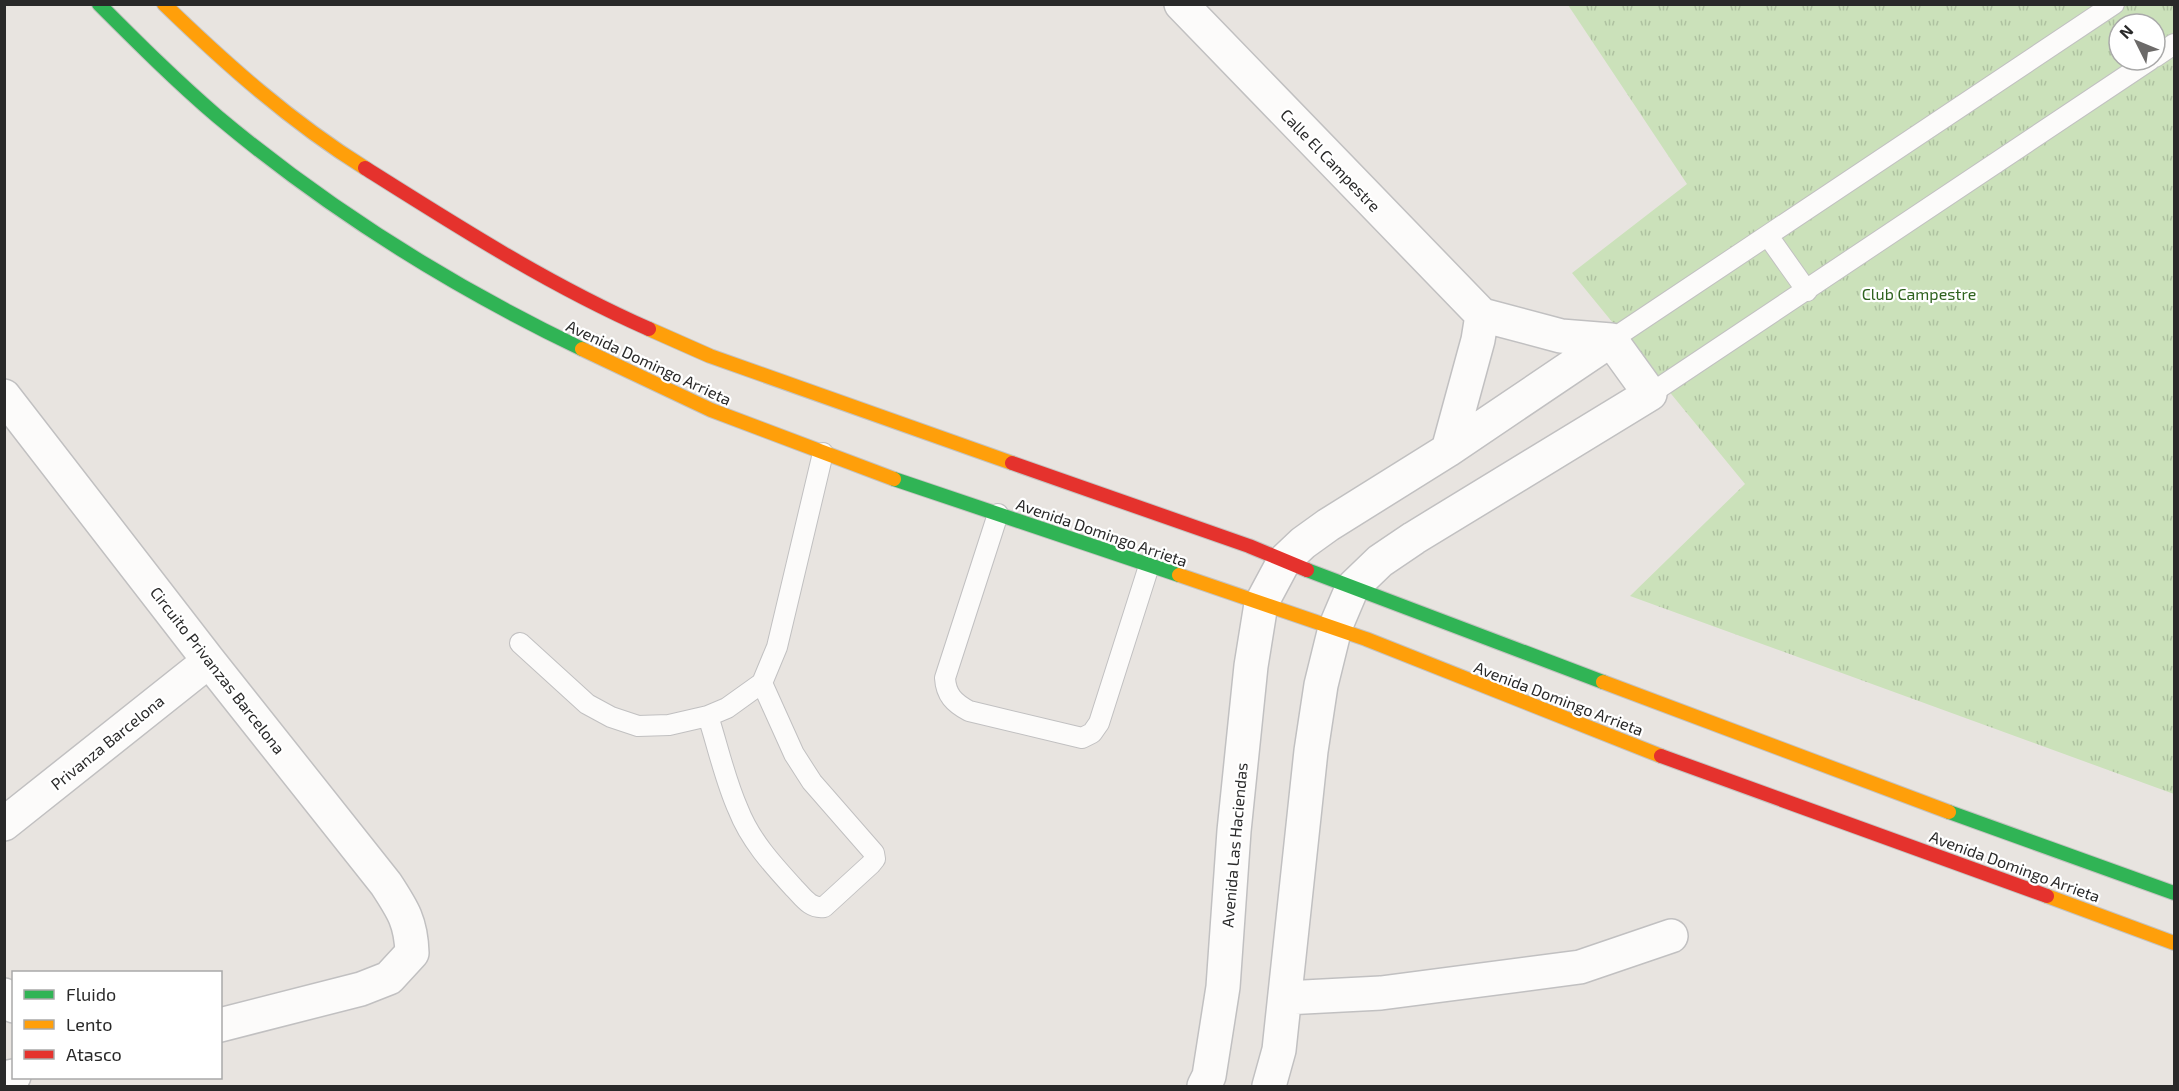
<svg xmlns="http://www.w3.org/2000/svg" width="2179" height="1091" viewBox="0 0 2179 1091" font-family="'Exo 2',sans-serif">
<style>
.park{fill:url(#park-tufts);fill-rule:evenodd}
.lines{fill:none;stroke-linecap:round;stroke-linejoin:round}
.lane-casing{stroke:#c1c0c1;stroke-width:22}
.street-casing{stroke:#c1c0c1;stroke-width:36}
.fast-casing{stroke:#c4c3c1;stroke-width:16}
.slow-casing{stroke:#c4c3c1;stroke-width:16}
.jam-casing{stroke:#c4c3c1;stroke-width:16}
.lane{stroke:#fcfbfa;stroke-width:20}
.street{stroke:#fcfbfa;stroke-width:33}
.fast{stroke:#30b455;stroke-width:14}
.slow{stroke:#ff9f0a;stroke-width:14}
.jam{stroke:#e5322d;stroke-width:14}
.labels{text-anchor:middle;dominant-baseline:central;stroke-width:4.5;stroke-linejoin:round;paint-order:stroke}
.street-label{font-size:16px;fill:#292929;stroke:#fff}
.park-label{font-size:16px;fill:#2e621e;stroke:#fff}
</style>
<defs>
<pattern id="park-tufts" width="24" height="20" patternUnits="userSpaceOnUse" patternTransform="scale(1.5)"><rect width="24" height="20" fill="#cbe1ba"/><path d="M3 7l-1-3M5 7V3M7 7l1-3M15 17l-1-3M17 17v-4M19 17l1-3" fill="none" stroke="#aec1a0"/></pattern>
</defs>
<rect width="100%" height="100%" fill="#e8e4e0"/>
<path class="park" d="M1568,5h606v789l-544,-198 115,-112 -173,-211 115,-89zM2119,24h36v36h-36z"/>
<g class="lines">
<g class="lane-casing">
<path id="lane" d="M2155,57l19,-13
M1768,236l39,55
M1611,340l503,-336
M1650,394l500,-334
M998,514l-53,164c1,17 9,25 24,33l113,27 10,-5 7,-10 50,-157
M520,643l67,61 24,13 27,9 31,-1 39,-9 19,-8 35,-25 15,-36 46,-194
M708,716c10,31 17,64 30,93 12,31 34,55 56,79 9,9 16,21 30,19l47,-43 4,-5 -1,-6 -62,-71 -18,-28 -32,-71"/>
</g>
<g class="street-casing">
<path id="street" d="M1181,4l301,311 79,21 50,4
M4,396l205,265 177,223c17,26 25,38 26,69l-23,25 -28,11 -141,36
M1448,450l30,-110 4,-25
M4,824l205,-163
M4,995l10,11
M1285,998l96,-5 199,-26 91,-31
M4,1078l10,-2
M1204,1086l5,-10 14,-89 11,-156 17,-165 10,-62 23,-43 19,-18 25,-18 120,-75 163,-110
M1269,1086l10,-36 32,-299 10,-66 14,-57 17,-40 28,-27 34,-23 236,-144 -39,-54"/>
</g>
<g class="fast-casing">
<path id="fast" d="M99,4c39,39 77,77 119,113 110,92 235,170 364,232
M894,479l285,96
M1307,570l296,112
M1949,812l225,81"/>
</g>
<g class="slow-casing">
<path id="slow" d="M164,4c62,60 127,118 201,164
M649,329l61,27 302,107
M582,349l129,61 183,69
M1179,575l187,64 295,117
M1603,682l346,130
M2047,896l127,47"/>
</g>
<g class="jam-casing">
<path id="jam" d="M365,168c92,58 184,117 284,161
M1012,463l237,83 58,24
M1661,756l386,140"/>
</g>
<use href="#lane" class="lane"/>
<use href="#street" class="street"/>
<use href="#fast" class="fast"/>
<use href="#slow" class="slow"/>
<use href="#jam" class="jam"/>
</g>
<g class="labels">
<g class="street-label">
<text transform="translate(1331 160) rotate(46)">Calle El Campestre</text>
<text transform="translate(649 362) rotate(25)">Avenida Domingo Arrieta</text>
<text transform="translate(1102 532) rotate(19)">Avenida Domingo Arrieta</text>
<text transform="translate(218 670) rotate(52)">Circuito Privanzas Barcelona</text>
<text transform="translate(1559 698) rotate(21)">Avenida Domingo Arrieta</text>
<text transform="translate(107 742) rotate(-39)">Privanza Barcelona</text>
<text transform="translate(1234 845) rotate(-85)">Avenida Las Haciendas</text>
<text transform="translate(2015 866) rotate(20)">Avenida Domingo Arrieta</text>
</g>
<g class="park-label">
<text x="1919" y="293">Club Campestre</text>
</g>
</g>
<rect width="2179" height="1091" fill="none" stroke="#292929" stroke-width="12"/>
<rect x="12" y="971" width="210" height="108" fill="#ffffff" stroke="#a9a9a9" stroke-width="1.5"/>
<rect x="24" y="990" width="30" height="9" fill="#30b455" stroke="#a9a9a9" stroke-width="1.5"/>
<text x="66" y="1001" font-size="18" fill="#292929">Fluido</text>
<rect x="24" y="1020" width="30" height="9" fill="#ff9f0a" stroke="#a9a9a9" stroke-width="1.5"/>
<text x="66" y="1031" font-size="18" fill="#292929">Lento</text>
<rect x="24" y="1050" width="30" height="9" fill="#e5322d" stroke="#a9a9a9" stroke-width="1.5"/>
<text x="66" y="1061" font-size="18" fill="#292929">Atasco</text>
<g transform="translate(2137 42) rotate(313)"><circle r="28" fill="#ffffff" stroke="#a9a9a9" stroke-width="1.5"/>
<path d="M0-4.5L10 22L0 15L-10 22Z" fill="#6c6a69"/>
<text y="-9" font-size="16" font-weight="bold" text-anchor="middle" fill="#292929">N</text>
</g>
</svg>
